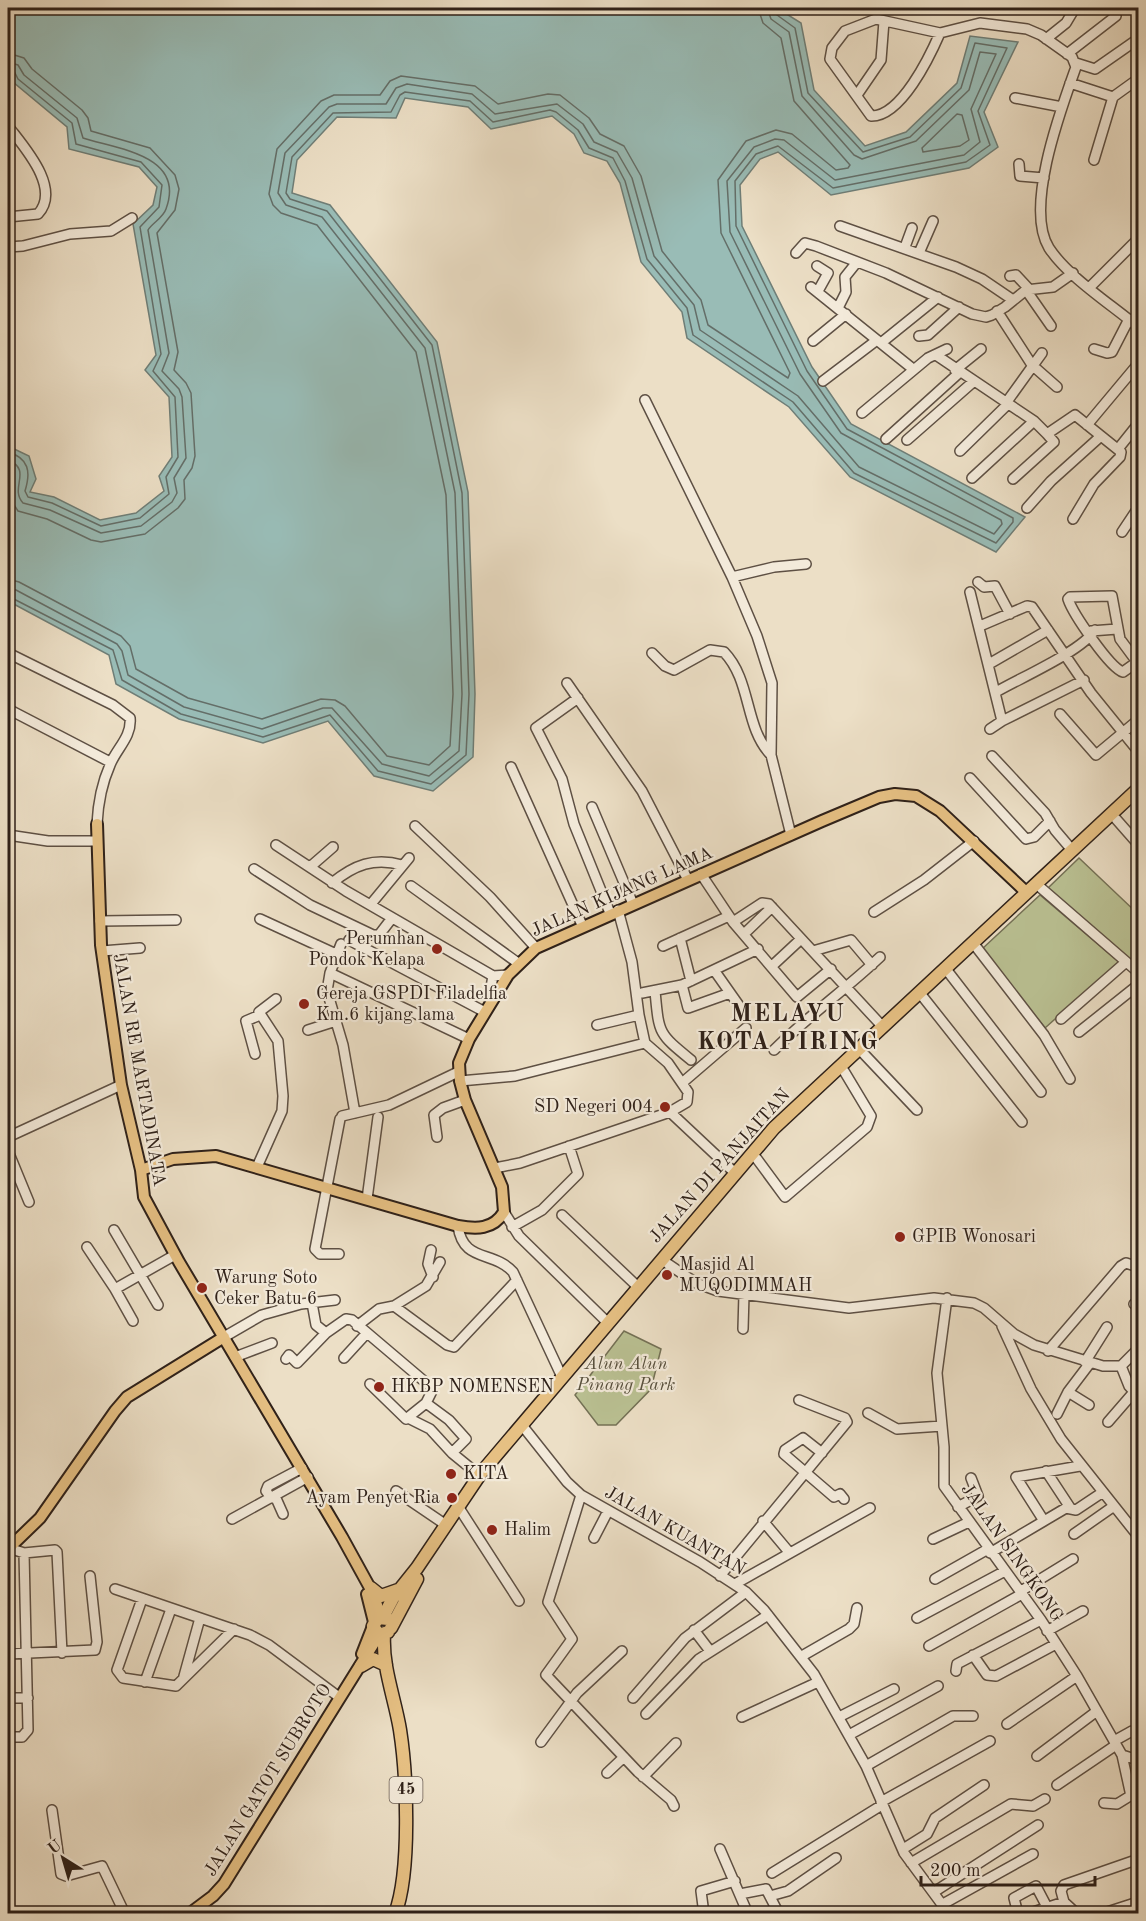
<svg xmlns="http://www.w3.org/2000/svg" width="1146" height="1921" viewBox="0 0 1146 1921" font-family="'Old Standard TT',serif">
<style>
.green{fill:#bac193;stroke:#747156;stroke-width:1.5}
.water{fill:#99bcb6;stroke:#6f7e77;stroke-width:1.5}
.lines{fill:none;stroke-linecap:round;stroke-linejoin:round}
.shore{stroke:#646e68;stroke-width:1.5}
.minor-casing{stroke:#5e5044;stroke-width:12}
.major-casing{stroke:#2f2119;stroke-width:14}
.highway-casing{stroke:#2f2119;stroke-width:15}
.minor{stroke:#f3eada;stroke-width:9}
.major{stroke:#e6c083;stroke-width:10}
.highway{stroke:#e6c083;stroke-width:12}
.poi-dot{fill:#8f2418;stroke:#f3eada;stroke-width:2}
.labels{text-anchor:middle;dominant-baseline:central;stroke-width:4.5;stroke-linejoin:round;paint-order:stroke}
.shield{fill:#f3eada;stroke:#6a5d53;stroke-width:1.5}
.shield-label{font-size:16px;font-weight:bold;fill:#2f2119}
.street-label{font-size:18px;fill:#2f2119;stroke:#f3eada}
.poi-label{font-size:18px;fill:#2f2119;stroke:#f3eada;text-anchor:start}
.park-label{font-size:18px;font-style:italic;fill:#59513e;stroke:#f3eada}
.district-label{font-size:24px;font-weight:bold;letter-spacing:1.5px;fill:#2f2119;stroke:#f3eada}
</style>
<rect width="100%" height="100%" fill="#ecdfc6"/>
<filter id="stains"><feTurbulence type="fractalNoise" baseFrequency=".00333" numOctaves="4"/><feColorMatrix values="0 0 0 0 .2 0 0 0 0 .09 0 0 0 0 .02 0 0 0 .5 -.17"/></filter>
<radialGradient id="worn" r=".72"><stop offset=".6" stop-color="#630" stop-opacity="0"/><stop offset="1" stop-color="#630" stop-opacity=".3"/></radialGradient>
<path class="green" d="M1079,858l59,56v53l-91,-78z
M1040,895l79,67 -74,66 -63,-79z
M624,1331l37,18 -10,40 -35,36h-18l-23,-30z"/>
<path class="water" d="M8,8h769l24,15 13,67 51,56 41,-14 51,-49 13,-47 48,6 -34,70 14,35 -29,21 -138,27 -53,-43 -18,7 -20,26 2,41 70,141 39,57 174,93 -29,35 -146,-75 -61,-70 -102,-69 -5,-26 -41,-50 -21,-79 -13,-22 -23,-8 -10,-19 -22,-18 -61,13 -23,-22 -63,-9 -9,20 -59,-1 -40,43 -5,33 38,12 107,137 31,150 7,202 -2,63 -40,34 -59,-15 -46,-55 -65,22 -84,-24 -63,-35 -7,-29 -101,-54v-155l21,10 7,23 -6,13 24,5 46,23 36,-7 28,-22 -5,-15 13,-19 -3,-60 -24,-27 11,-15 -23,-131 20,-19 4,-18 -18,-20 -70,-18 -2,-22 -54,-45 -5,-13z"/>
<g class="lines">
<path class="shore" d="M8,53l16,5 8,11 50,41 6,8 3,13 59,17 25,27 4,14 -4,21 -18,23 21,119 -4,18 12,13 5,10 4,63 -3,12 -8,12 1,19 -7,9 -33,26 -44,8 -10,-2 -44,-21 -29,-8 -9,-14 4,-21 -5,-7
M8,62l10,3 6,10 53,43 6,20c34,11 103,17 83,71 -3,9 -14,14 -18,21l21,123 -7,18 17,18 3,8 4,61 -12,20 3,15 -5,9 -31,24 -40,7 -51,-23 -27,-7c-14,-15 10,-33 -15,-43
M8,70l6,1 4,8 54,44 4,21 65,18 21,23 -3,22 -19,20 21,127 -8,17 22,26 3,60 -12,20 3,17 -29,24 -39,8 -49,-23 -24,-6 -3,-6c6,-19 4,-33 -17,-39
M957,114l5,1 7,25 -9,6 -37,6 -1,-4z
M8,579l11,3 102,54 9,10 6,23 52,29 74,21 59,-20 14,1 10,6 42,50 42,9 21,-19 3,-52 -7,-199 -30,-143 -99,-127 -36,-12 -8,-8 -4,-11 8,-45 44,-48 13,-6h46l10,-14 11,-5 74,10 23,18 50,-10 12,1 29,23 11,16 24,12 17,30 21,75 39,49 7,25 80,53 2,-5 -69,-140 -3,-53 28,-39 30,-11 16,4 44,36 12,-2 2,-3 -56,-64 -13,-63 -18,-15 -5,-15
M8,588l8,2 101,54 5,7 6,24 56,32 78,22 61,-21h9l50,56 47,12 30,-25 3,-57 -7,-201 -30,-145 -103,-131 -36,-12 -8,-12 7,-40 44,-46 8,-3h49l10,-16 11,-4 65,10 23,20 62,-10 26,20 11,18 23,10 15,26 22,78 40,49 6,25 98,66 61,71 135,67 8,-10 -1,-4 -160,-87 -41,-59 -70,-142 -3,-51 27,-34 21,-8 9,1 51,40 129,-25 16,-13 -9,-33 25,-55 -16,-2 -11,38 -53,51 -54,18 -8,-4 -52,-59 -13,-64 -18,-13 -4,-11
M8,596l105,54 9,30 59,34 82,23 67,-22 48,56 53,13 35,-29 3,-61 -7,-201 -30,-148 -105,-134 -37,-12 -4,-6 6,-36 41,-44 58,-1 9,-17 5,-3 65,9 23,21 57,-12 6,2 22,18 11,18 24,10 12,23 22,78 40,49 6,27 100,67 61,71 142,70 17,-21v-4l-166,-89 -40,-58 -71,-145 -1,-45 21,-27 22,-8 55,42 133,-26 24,-17 -12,-34 29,-63 -32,-5 -14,45 -51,49 -47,15 -55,-59 -13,-65 -18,-13 -2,-7"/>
<g class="minor-casing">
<path id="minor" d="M940,33c-10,23 -39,84 -69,83l-41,-57 2,-11 13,-17 31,-12 64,14 40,-10 47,6 14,6 31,22 4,10c-15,42 -52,141 -27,181 19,29 63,57 89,79
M1046,39l20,-16 9,-15
M1067,54l49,-38
M1076,63l19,6 43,-30
M1070,83l43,14 -19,63
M857,95l24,-35 3,-39
M1113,97l25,-18
M1015,98l47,9
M8,126c15,20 54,62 30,88l-30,3
M1019,164l1,12 24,2
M840,226l116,41 26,12 31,21
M8,247l15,-1 47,-12 41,-3 21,-13
M905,247l7,-19
M796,253l9,-10 11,3 70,27 86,41 14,3 6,-2 13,-8 21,-17 27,-3 20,-14
M919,253l14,-32
M817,266l11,7 -10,18
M1010,276l6,-1 13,14
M811,287l102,82
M1090,287l48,-48
M1026,290l25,36
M838,308l8,-16 -1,-15 12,-15
M997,311l35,54 25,22
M919,336l9,-1 31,-28
M813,341l33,-27
M881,343l57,-46
M1094,349l13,4 5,-1 17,-33
M936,355l98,66 13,13 28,-19 46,37 -1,5 -26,27 -21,35
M955,370l26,-21
M823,381l54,-41
M645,400l87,177 25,59 15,47 -1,72 20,80
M1006,403l36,-50
M862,413l66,-55 19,-9
M1087,425l51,-61
M886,439l73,-66
M907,440l66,-58
M1118,449l20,-25
M960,451l48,-47
M972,478l62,-57
M1013,479l41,-37 -7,-8
M1027,508l24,-27 50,-45
M1122,532l16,-24
M732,577l42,-10 32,-3
M978,582l6,5 11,-1 15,28
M970,592l32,129 82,-41
M1112,596l8,43 17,23 -14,10c-13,-4 -50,-58 -55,-73l2,-2z
M980,626l47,-20 5,1 59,86 47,58
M1091,631l26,-2
M8,653l105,52 17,13c2,19 -14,31 -20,47 -8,18 -12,39 -13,59
M652,653l13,13 9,4 36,-20 14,2c28,29 20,75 47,103
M989,664l59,-34
M567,683l75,108 46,89
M996,692c24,-14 86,-41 99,-62
M578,698l-42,30 26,51 12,45 36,89
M8,709l102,53
M1060,714l36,41 42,-35
M990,729l12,-8
M992,756l53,57 10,17 17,20
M511,767l71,158
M970,778l56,61 8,-2 16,-16
M592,807l41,97
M1116,819l22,25
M415,826l75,71 46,51
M8,835l40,6h47
M276,845l70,46 147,85
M310,867l23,-20
M254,869l56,36 63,30h6l13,-17
M701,874l32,48 64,75 34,-28
M332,883c22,-18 42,-26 70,-18
M411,886l107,77
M1041,888l97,84
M371,904l38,-46
M618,910l14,52 7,53
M874,912l50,-32 50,-39
M260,919l76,35
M100,921l76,-1
M733,922l29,-19 7,1 113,122
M744,934l28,-27
M680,938l11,43
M349,940l136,72
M341,944l-11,29 -3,18 16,54 12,68
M663,946l66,-30
M977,948l67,87 26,44
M102,951l38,-3
M813,951l38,-11 21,25
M772,966l29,-27
M714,970l31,44
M330,973l139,66
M949,973l92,119
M682,985l6,23 42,-15
M655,991c4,43 3,42 36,69
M642,993l40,-8 76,-36
M495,996l-4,-9 2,-11 15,-1
M923,997l99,125
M1061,1019l65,-57
M597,1025l42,-10 6,28
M308,1030l28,-9
M1079,1032l59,-47
M774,1050c34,-34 71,-60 106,-93
M863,1053l54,57
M255,1054l-9,-33 14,-6
M460,1081l55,-5 130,-33 23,20 20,29 -1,10 -17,10 -150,51 -25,5
M682,1083l64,-55
M670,1112l65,61
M342,1116l47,-11 69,-33
M8,1137l113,-52
M437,1137l-3,-22 9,-7 22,-8
M8,1151l21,51
M757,1159l28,38 82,-70 4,-11 -27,-45
M257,1167l25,-56 1,-15 -5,-55 -19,-29 17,-13
M367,1199l11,-82
M504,1212l15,24 89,87
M562,1215l76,72
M458,1226c5,37 35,24 55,46l49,105
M512,1227l30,-17 36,-36 -9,-28
M114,1230l44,75
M87,1247l28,42 60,-34
M431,1250l-3,14 5,13
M339,1254h-19l-5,-5 25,-130
M668,1264l28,19 22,8 131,17 85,-10 40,5 10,5 30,26 20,11 69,21h18l17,-17
M115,1289l18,32
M947,1298l-10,75 7,74v39l97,134 36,56 45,79 16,5
M312,1303l4,22 10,8
M1134,1304l4,3
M394,1306l32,-20 14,-24
M357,1326l22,-17 15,-3 53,39 7,2 63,-67
M1002,1326l29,63 30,50 77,97
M743,1329l1,-35
M224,1337l38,-22 39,-11 34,-4
M1048,1351l73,-85 5,-3 12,4
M235,1357l37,-14
M344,1358l22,-24
M286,1359l3,-4 8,8 29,-30 20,-14 6,1 79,67 1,4 -6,12 23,17 17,19 -14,14
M1085,1362l22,-35
M1121,1366l8,20 8,9
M370,1384l36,35 20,-16
M1068,1392l21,13
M868,1413l29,16 45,-3
M1057,1414l11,-22 22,-29
M410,1419l20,10 22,24 27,22
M1108,1422l26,-30
M525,1429l42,53 14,13 119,67 46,30 18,18 50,64 52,92 38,87 45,61
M822,1453l-19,-15 -18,12 -1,4 50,43 6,-3 4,5
M1046,1471l25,38
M396,1491l50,34
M581,1495l-33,107 24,37 -26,36 92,97 33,28 3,6
M275,1496l8,18
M271,1498l-5,-7 2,-5 34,-18
M958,1507l20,-11 -7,-18
M461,1511l58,90
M232,1519l76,-42
M763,1521l26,31
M1044,1521l22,-13 10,2 27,-18
M1074,1534l40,-28
M594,1538l14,-27
M933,1539l36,-17
M9,1548l15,5 31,-3 2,2 5,101
M990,1553l54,-32 -28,-44 64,-11
M720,1576l127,-154 -2,-4 -46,-18
M935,1579l53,-30
M735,1584l135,-76
M115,1589l135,46 19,10 70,52
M1021,1591l52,-32
M142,1599l-25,71 6,8 53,8 58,-57
M917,1618l88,-47
M694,1630l16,21
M1047,1631l36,-20
M929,1646l93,-52
M8,1654l87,-4 2,-8 -7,-66
M973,1655l14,20 9,1 60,-32
M802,1656l47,-27 5,-5 3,-16
M956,1671l1,-7 84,-44
M184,1676l16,-58
M145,1682l26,-73
M8,1698h20
M633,1698l52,-60 61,-46
M646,1714l53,-55 69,-44
M742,1717l76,-35
M839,1717l55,-28
M1007,1724l70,-48
M849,1735l89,-49
M8,1737h14l6,-7 -4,-177
M1114,1741l18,-10 6,1
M541,1742l36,-49 45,-42
M1122,1755l9,41
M1037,1756l60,-45
M866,1766l87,-50h20
M607,1773l17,-16
M643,1777l33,-34
M1057,1785l59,-40
M881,1802l109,-61
M1104,1803l13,1 21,-13
M52,1810l9,64 5,2 36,-10 23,48
M720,1849l28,65
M903,1849l24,-15 8,-16 49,-33
M911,1863l100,-59 22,2 12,-7
M772,1873l110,-68
M934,1892l104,-67
M740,1894l26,-5 13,25
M770,1896l18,-5 48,-33
M1064,1902l-3,-11 3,-6 69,-24
M943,1904l90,-50
M485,1914l1,-1
M704,1914l-3,-23 34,-10
M1018,1914l-4,-16 22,-12 11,21
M1027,1914l37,-12 13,12
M1101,1914l37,-12"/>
</g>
<g class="major-casing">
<path id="major" d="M97,824l4,121 20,140 20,85 3,27 35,65 163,275 33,60 5,20
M141,1170l32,-11 43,-3 242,70c18,3 35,4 46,-14l-2,-25 -37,-87 -5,-19 -1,-18 10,-24 39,-64 28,-27 286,-127 57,-24 16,-3 21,2 24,15 86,81
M8,1549l32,-31 75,-107 12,-14 97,-60
M367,1594l7,28
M362,1654l11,-28
M189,1914l24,-18 11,-12 155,-249"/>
</g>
<g class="highway-casing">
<path id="highway" d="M371,1588l10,8 17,-6
M383,1617l10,-19 24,-30 64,-95 293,-345 364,-339
M388,1619l-10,-1 -5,8 6,9 9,-3
M391,1628l26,-49
M384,1635c-2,32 11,64 16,95 7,45 11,142 -5,184
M361,1666l12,-7 13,6"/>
</g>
<use href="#minor" class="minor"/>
<use href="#major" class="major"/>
<use href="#highway" class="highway"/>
</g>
<g class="poi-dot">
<circle cx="437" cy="949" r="6"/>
<circle cx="304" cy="1004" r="6"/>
<circle cx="665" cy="1107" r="6"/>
<circle cx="900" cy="1237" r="6"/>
<circle cx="667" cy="1275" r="6"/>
<circle cx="202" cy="1288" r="6"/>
<circle cx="379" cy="1387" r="6"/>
<circle cx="451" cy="1474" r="6"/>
<circle cx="452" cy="1498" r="6"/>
<circle cx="492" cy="1530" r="6"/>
</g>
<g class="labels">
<rect class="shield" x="389.5" y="1777" width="33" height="26" rx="4.5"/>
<g class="shield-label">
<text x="406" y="1790">45</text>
</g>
<g class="street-label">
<text transform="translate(622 892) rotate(-24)">JALAN KIJANG LAMA</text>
<text transform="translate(139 1070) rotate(80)">JALAN RE MARTADINATA</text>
<text transform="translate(720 1166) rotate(-48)">JALAN DI PANJAITAN</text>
<text transform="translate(675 1531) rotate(30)">JALAN KUANTAN</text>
<text transform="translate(1012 1553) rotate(55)">JALAN SINGKONG</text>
<text transform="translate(268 1780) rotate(-58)">JALAN GATOT SUBROTO</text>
</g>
<g class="poi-label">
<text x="425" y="939" text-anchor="end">Perumhan<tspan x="425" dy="21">Pondok Kelapa</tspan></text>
<text x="316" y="994">Gereja GSPDI Filadelfia<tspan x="316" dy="21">Km.6 kijang lama</tspan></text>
<text x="653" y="1107" text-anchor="end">SD Negeri 004</text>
<text x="912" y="1237">GPIB Wonosari</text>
<text x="679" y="1265">Masjid Al<tspan x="679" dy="21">MUQODIMMAH</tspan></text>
<text x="214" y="1278">Warung Soto<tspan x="214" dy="21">Ceker Batu 6</tspan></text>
<text x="391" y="1387">HKBP NOMENSEN</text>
<text x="463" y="1474">KITA</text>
<text x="440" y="1498" text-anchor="end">Ayam Penyet Ria</text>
<text x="504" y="1530">Halim</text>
</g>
<g class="park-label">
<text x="626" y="1364">Alun Alun<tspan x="626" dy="21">Pinang Park</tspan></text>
</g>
<g class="district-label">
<text x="788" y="1015">MELAYU<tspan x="788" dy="28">KOTA PIRING</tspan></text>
</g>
</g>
<rect width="1146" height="1921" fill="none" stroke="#ecdfc6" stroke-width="30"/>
<rect x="9" y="9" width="1128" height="1903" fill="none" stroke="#2f2119" stroke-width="3"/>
<rect x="15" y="15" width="1116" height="1891" fill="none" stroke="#2f2119" stroke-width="1.5"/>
<g transform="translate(63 1858) rotate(323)" stroke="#f3eada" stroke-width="4.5" paint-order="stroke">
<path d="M0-4.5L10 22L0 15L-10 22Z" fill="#2f2119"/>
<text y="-9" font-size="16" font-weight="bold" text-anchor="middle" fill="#2f2119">U</text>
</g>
<path d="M921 1876v9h174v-9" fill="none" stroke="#2f2119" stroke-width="3"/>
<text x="930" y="1876" font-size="18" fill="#2f2119" stroke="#f3eada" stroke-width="4.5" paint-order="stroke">200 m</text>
<rect width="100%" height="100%" filter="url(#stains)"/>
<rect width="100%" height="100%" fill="url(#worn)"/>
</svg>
